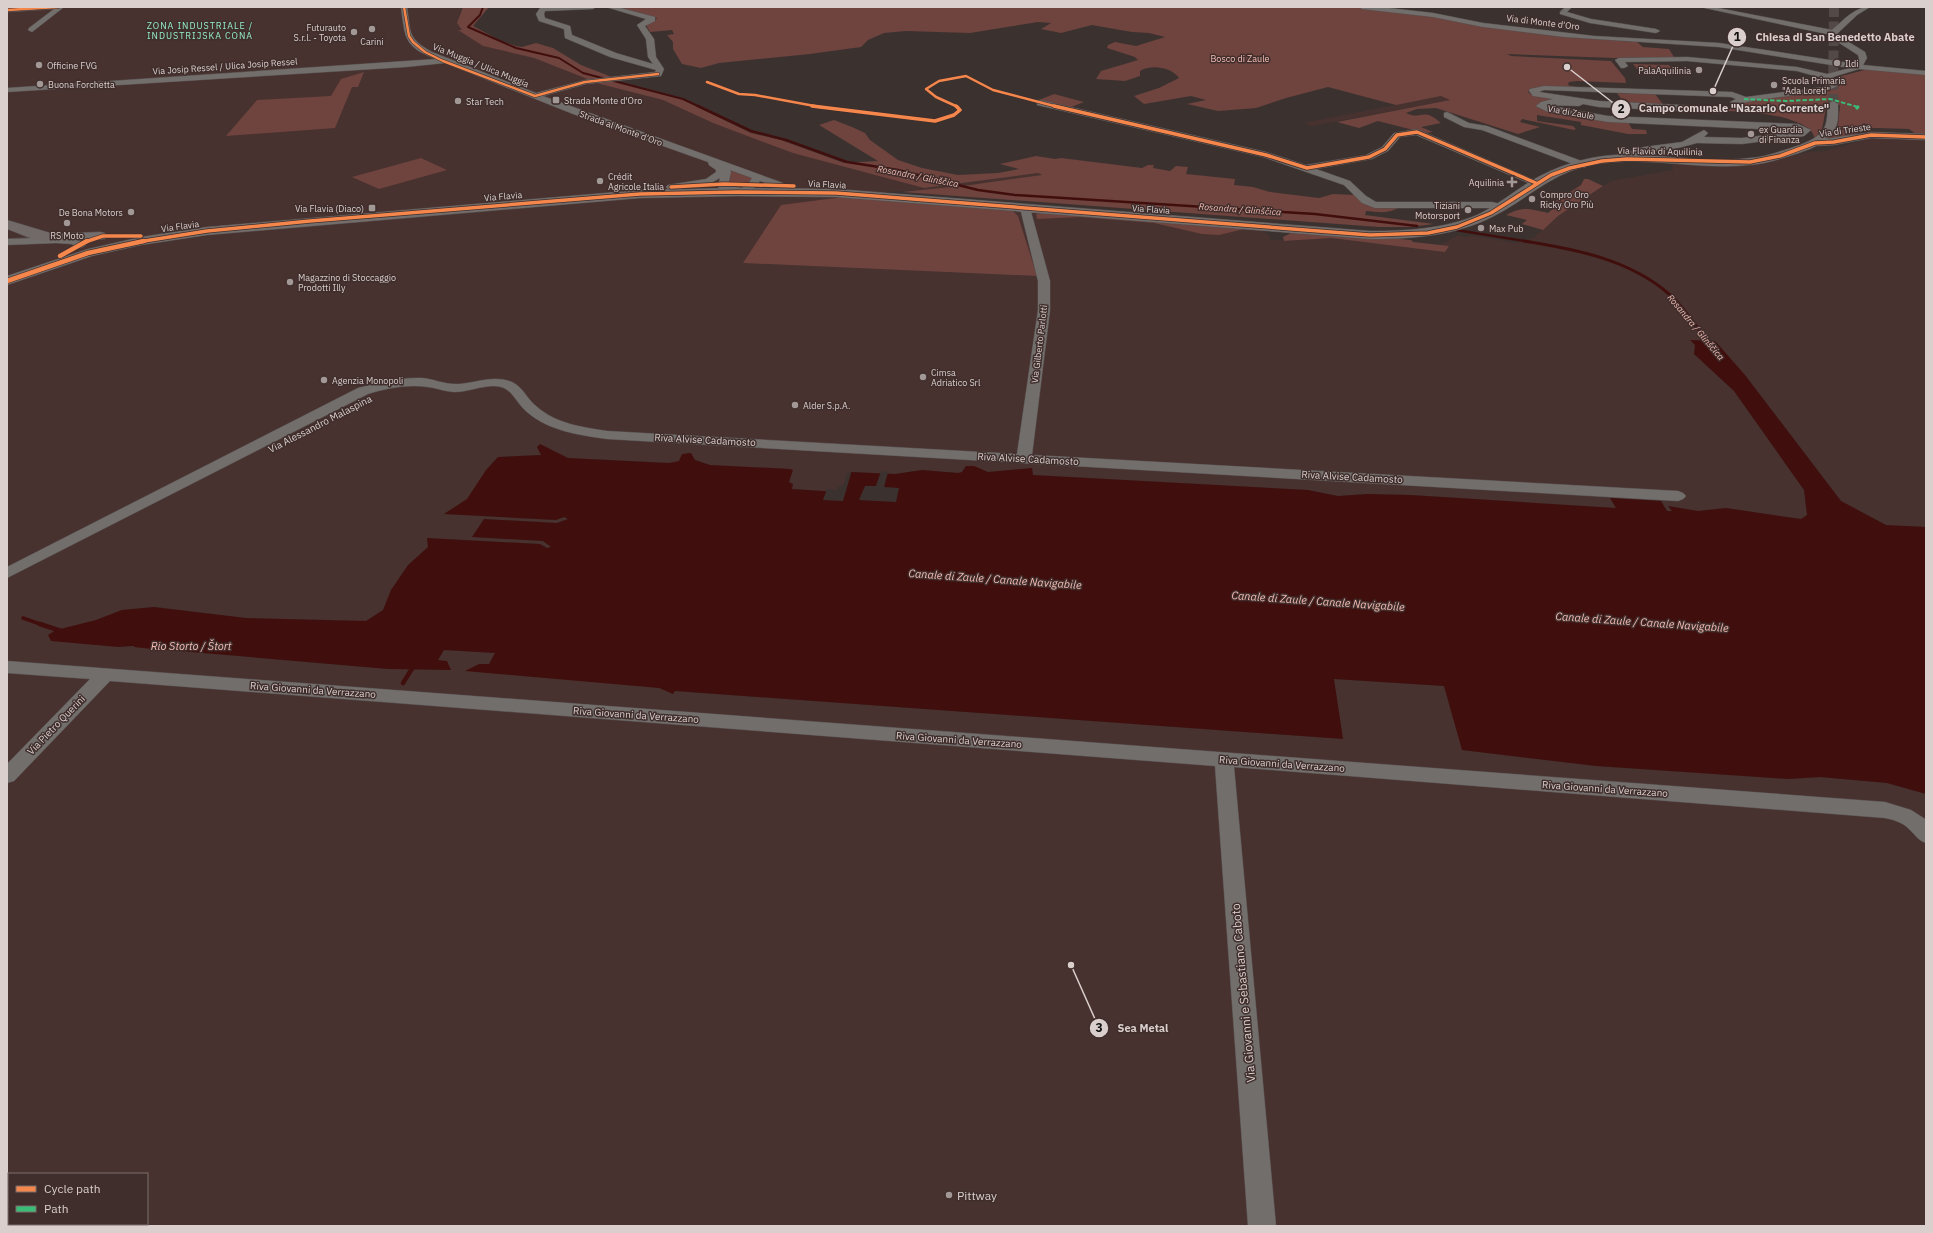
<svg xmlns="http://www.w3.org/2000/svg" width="1933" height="1233" viewBox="0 0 1933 1233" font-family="'IBM Plex Sans',sans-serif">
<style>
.built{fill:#48322f;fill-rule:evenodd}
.green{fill:#6f433e}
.water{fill:#400f0d}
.pier{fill:#3b3230}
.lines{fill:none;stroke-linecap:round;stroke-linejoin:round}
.stream-far4{stroke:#400f0d;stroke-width:2}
.stream-far3{stroke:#400f0d;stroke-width:2.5}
.stream-far2{stroke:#400f0d;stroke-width:3}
.stream-far1{stroke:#400f0d;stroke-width:3.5}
.stream{stroke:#400f0d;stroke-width:4.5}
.major-tunnel{stroke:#534a48;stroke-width:10;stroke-dasharray:10 4.5;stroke-linecap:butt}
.minor-casing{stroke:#574f4d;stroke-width:1}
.major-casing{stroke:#574f4d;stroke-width:1}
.highway-casing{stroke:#574f4d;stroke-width:1}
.minor{fill:#716e6c;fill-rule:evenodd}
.major{fill:#736e6c;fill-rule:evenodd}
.highway{fill:#716a69;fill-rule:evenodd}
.quiet-far1{stroke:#3abd76;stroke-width:2;stroke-dasharray:4.5 2;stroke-linecap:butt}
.quiet{stroke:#3abd76;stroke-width:3;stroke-dasharray:5.5 3;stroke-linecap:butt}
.cycleway-far2-casing{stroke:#3f2e2c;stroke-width:3.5}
.cycleway-far1-casing{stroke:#3f2e2c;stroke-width:5}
.cycleway-casing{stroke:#3f2e2c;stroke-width:6}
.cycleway-far2{stroke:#f5874c;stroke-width:2.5}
.cycleway-far1{stroke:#f5874c;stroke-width:3.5}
.cycleway{stroke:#f5874c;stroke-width:4.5}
.poi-dot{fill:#a29896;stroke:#3f2e2c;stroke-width:1.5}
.labels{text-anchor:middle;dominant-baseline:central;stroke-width:3;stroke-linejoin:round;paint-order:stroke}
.far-street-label{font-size:9px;fill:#dacfcd;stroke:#3f2e2c}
.far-neighbourhood-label{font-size:9px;letter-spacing:1px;fill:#96eec8;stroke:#3f2e2c}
.far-poi-label{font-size:9px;fill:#dacfcd;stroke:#3f2e2c;text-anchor:start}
.far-park-label{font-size:9px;fill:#f9bfb7;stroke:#3f2e2c}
.far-water-label{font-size:9px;font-style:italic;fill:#f5bbb3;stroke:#3f2e2c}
.street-label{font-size:10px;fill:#dacfcd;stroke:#3f2e2c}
.water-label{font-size:11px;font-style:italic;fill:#f5bbb3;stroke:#3f2e2c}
.near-street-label{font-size:12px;fill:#dacfcd;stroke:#3f2e2c}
.near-poi-label{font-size:12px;fill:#dacfcd;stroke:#3f2e2c;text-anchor:start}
.leader{fill:none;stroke:#dacfcd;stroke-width:1.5}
.callout-dot{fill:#dacfcd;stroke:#3f2e2c;stroke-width:1.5}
.mark-label{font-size:12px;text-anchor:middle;font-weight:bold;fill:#111}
.callout-label{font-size:11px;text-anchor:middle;font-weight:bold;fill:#dacfcd;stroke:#3f2e2c;stroke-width:3;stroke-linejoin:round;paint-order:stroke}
</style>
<rect width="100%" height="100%" fill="#3b3230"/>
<path class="built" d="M7,7h456l-4,7 24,32 51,12 66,26 63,16 50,23 211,65 114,-15 4,3 -94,12 -109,7 12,1 -107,67 292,13 -18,-60 -5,-5 249,20 7,4 1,5 23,1 8,-3h30l74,8 4,-3 31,2 19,-10 5,2 11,-1 41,7 17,-5 25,-22 53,-35 62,-11 -1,-7 62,2 26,-1 48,-12 18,-1 42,-12 20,-2 38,3v387l-40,-2 -45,-24 -96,-126 -30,-34 -24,-1 4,5 -1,9 40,37 70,99 3,25 -6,4 -75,-11 -28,3 -30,-5 4,6 -5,-1 -6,-10 -51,-3 6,10 -205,-13 -44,-1 -29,2 -30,-6 -275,-15 -1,-7 -44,4 -14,-6 -10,2 -2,4 -4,1 -36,-3 -27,4 -44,-2 -6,13 -6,7 -48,-3 2,-5 -4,-1 1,-14 -80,-4 -15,-5 -26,3 -101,-5 -28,-14 2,11 -44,2 -31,42 -23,15 112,6 8,-3 4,2 -11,4 -73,-4 -12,18 71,4 8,5 -4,2 -7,-4 -113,-6 1,9 -37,43 -8,20 -17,11 -120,-3 -92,-11 -32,3 -26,10 22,27 29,-2 9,4 232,20 63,1 -13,-10 6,-10 52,3 -7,11h-10l180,24 14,6 1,-3 669,48 -10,-60 111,7 19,64 133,16 193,13 31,-2 67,6 39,11v432h-1919zM9,1174h138v50h-138z
M1441,96l9,4 -138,26 -8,-3z"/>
<path class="green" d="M463,7h26l-16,19 26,14 17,6 6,1 14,-4 17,5 28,17 36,14 -7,1 71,19 70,34 30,7 63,23 34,-2 -59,-36 15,-5 18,7 13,6 5,7 28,20 24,8 36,7 40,-2 21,-4 -19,-5 36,-8 19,3 6,-1 81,10 6,-3h6l-1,3 17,3 6,-5 12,1 -2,7 49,5 -1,6 19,2 17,5 49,6 14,-4 21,1c15,15 23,12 44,13 -10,6 -21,4 -32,3l-1,4 69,9 -24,3h-31l-477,-35 68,-7 72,-10 -4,-2 -114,15 -131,-35 -80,-30 -50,-23 -63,-16 -66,-26 -51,-12 -25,-16h4l-5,-7z
M615,7h739l71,8 144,22 68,5 6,5 26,2 5,8 -59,1 -108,-4 4,2 100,5 14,17 1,5 -49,-2 -8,1 -1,3 11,3 54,3 -96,-4 -7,2 -2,3 4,3 38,7 -26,-1 -7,4 21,7 -1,2 53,5 5,4 13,-1 4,7 14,1 1,4h-19l-47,-9v-3l-44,-7v6l36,5 3,3 -2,1 -52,-11 -2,3 20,5 -22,7 -82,-26 -19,1 -11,4c16,8 16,-7 35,10l-20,4 12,5 -8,1 -47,-12 -19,7 -22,-6 113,-22 -9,-4 -45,9 -68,-18 -42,11 -30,10 -38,3 -31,-7 19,-4 -15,-4 -47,8 -10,-8 25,-8 20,-10c-7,-11 -29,-14 -39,-7v5l-15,5 -29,-2 5,-8 37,-11 -3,-3 -28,-9 1,-3 7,-3 21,4 29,-9 -16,-4 -17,-1 -40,-7 -31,8 -20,-4 10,-6 -13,-1 -68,11 -64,-2 -22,2 -16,7 -7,7 -51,7 -91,9 -18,5 -19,-4 -9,-15v-7l-6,-7 7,-1 -2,-4 -22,2 -4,-7 9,-4 2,-3z
M1633,64l36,1 4,5 -36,-1z
M1868,69l58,5v61l-10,-1 -7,-5 -65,-2 14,7 -32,6 12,-15 2,-20 -13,-2 -5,26 -7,9c-2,-3 -3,-8 -7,-10 -22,-14 -55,-16 -81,-17l13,-9 96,-13 4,-4 -2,-8z
M364,72l-6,15h-6l-17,41 -109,8 31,-36 74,-4 10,-17z
M1617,93l38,1 10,13 -39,-2z
M1054,94l30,8 -15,6 -30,-8z
M421,158l26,12 -68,19 -27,-12z
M731,170l20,7 3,2 -1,3h-25l1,-11z
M1584,179h4l15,7 -45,30 -15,14 -21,-6 5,-4 -21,-5c18,-9 23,-6 42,-2l7,-6 -4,-3 30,-19z
M851,196l162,15 5,5 19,60 -294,-13 38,-58z
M1046,211l209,17 7,3 -18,-2 -25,6 -17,-1 -48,-11 -74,-6 -43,2 -1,-5z
M1303,231l108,9 2,2 36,4 -4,6 -114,-14 -47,3 -1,-4 8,-4z"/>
<path class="water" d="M1690,340l25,1 30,34 96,126 45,24 40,2v267l-39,-11 -67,-6 -31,2 -193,-13 -134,-16 -18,-64 -110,-7 9,60 -668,-48 -2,3 -14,-6 -194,-17 14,-7h10l6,-11 -51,-3 -6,10 9,1 4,9 -63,-1 -232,-20 -9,-4 -29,2 -67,-6 -3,-6 8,-5 40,-10 26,-10 32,-3 92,11 120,3 17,-11 8,-20 17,-25 20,-18 -1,-9 113,6 7,4 4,-1 -8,-6 -71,-4 12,-18 73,4 11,-4 -4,-2 -8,3 -112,-6 23,-15 19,-29 12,-13 43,-2 -4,-8 3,-3 28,14 101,5 10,-2 3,-7 9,-1 4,7 15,5 80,4 3,1 -4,12 4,2 -1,5 46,3c8,-8 7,-13 13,-20l44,2 27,-4 36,3 4,-1 4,-6h8l14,6 44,-4 1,7 275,15 30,6 29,-2 44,1 205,13 -6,-10 51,3 6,10h5l-4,-5 30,5 28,-3 75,11 6,-4 -3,-25 -70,-99 -40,-37 1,-9z"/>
<path class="pier" d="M852,470l-9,31 -20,-1 4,-11 10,1 1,-3 6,-3 2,-9z
M881,471l7,1 -4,15 15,1 -3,14 -37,-2 6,-14h11z"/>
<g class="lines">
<path class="stream-far4" d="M483,7l-3,8 -12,12 48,21 43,10 24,15 100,26 17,8"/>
<path class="stream-far3" d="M698,106l53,25 35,9 61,22 51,8 80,20 37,5 300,19 102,12
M1456,230l74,12"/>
<path class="stream-far2" d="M1524,241c50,8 105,18 145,53 16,14 27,33 40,50"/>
<path class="stream-far1" d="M23,618l20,7"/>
<path class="stream" d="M40,624l21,7
M136,645l19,2
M403,683l10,-16"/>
<path class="major-tunnel" d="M1833,104l1,-97"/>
<g class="minor-casing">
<path id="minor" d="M64,7l-32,25 -4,-2 1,-2 25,-19 -47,3v-4z
M401,7h6c4,26 0,31 25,45l104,41 49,-13 70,-8 1,-2 -46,-13 -45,-19 -1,-9 -25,-8 -3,-7 4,-6 56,-1 -3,2 -48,2 -1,3 1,4 25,8 2,9 44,18 37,11 -5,-7 -2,-18 -9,-14 9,-6 -40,-12h11l38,10v4l-10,5 9,13 2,18 8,12 -3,7 -75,8 -43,12 240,87 2,2 -5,3 -20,-7c-8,14 -31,19 -42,6l2,-9 -11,6 -41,5 -2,-2 2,-2 38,-6 10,-7v-2l-7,-5 -1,-3 -135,-48 -128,-51 -39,4 -399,25v-4l429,-29c-32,-12 -31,-21 -35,-52zM730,170l22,8 -4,6 -6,4 -14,-2 3,-14z
M1359,7h21l53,6 50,10 111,13 125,7 137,21 3,-6 -1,-3 -25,-16 -2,-4 -131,-28h13l119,23c12,-10 22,-23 38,-23l-13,8 -19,18 1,3 26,16 2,6 -4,7 63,6v4l-67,-6 -26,8 5,6 -1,3 -10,5 -70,9 -23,5 -4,-3 6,-3 -5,-2 -187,-7 -5,2 60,9 123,6 4,3 -4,3 -123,-6 -16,-3 -4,2 -33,-1 62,11 190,8 13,6 -7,6 -62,8 -45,-1 -19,5 -34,5 -31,9 -5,-3 2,-2 34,-10 38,-5 22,-12 4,3 -4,4 38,1 58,-7 -192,-9 -60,-10 -12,-6 5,-4 12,-3 -20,-3 -4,-5 1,-2 14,-3 188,6 14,5 77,-10 7,-4 -4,-4 -29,-8 -110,-10 -62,1 3,4 -4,2h-3l-6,-8 4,-2 68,-1 110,10 30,7 23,-6 -131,-21 -155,-10 -81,-10 -50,-10 -71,-8z
M1565,7h7l-5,5 24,7 65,10 4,2 -4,2 -66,-10 -30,-9v-2z
M1040,100l226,52 40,13 60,-10 16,-8 12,-14 23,-4 124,54 -5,3 -3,-1 -117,-50 -16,2 -12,14 -16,8 -56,10 34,12 16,15 10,6h116l13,3 1,2 -5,3 -9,-2h-117l-13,-5 -18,-18 -81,-28 -226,-52v-4z
M1447,112l22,11 18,3 100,37 2,2 -5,3 -3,-1 -99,-37 -18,-3 -20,-10v-4z
M1871,132l55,2v6l-55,-2 -37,7 -19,1 -5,-3c3,-3 52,-9 61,-11z
M1025,205l5,3 20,73v29l-18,145 646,36 5,2 3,3 -3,3 -5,2 -1071,-62c-28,-4 -58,-8 -80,-27 -9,-7 -13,-19 -23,-24 -15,-6 -33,4 -49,4 -9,0 -18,-4 -27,-5 -20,-3 -41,1 -60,7l-361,184v-11l351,-179c21,-5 42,-11 64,-10 11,1 22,6 33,6 20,0 37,-10 57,-2 11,5 15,17 24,24 20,18 46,21 71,25l410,23 21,-144v-29l-18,-73z
M56,237l21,3 9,5 -5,3 -10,-4 -15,-1 -49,2 1,-6z
M7,661l1878,141 26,8 14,9 1,24c-9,-3 -11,-9 -17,-14 -7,-7 -15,-9 -24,-11l-651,-51 42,459h-28l-33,-460 -1105,-85 -96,100 -7,2v-19l83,-85 -83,-6z"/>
</g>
<g class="major-casing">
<path id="major" d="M1833,101l5,3c0,9 1,19 -4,27 -8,12 -21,17 -35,22 -16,5 -33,11 -50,12 -55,6 -111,-12 -166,2 -34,9 -58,33 -89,49 -38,20 -82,23 -124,23l-534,-42 -99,-1 -97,2 -433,37 -66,10 -49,11 -85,29v-9l81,-27 53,-12 66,-10 433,-37 97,-2 99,1 534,42c37,0 73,-2 107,-16 19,-9 36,-23 54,-34 25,-15 54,-24 83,-26 45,-2 91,9 136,3 14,-1 28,-6 41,-10 11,-4 25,-8 32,-18 5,-7 4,-18 5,-26z
M100,232l5,1 2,3 -2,3 -53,3 -5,-1 -2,-3 2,-3 5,-1z"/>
</g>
<g class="highway-casing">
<path id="highway" d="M7,220l50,15 2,3 -2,3c-15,4 -36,-7 -50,-12z"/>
</g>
<use href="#minor" class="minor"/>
<use href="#major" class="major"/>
<use href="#highway" class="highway"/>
<path class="quiet-far1" d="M1744,99l42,2 44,-2 28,8"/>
<path class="quiet" d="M1856,109l2,-2 -1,-1"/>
<g class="cycleway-far2-casing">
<path id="cycleway-far2" d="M404,7l5,29 4,6 12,10 18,9 92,35 50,-14 73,-8
M7,10l51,-3
M707,82l32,12 16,1 65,12
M958,107l-22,-10 -10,-8 13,-8 27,-5 27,14 65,17"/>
</g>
<g class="cycleway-far1-casing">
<path id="cycleway-far1" d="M812,106l123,15 19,-6 6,-5 -4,-4
M1054,106l212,49 41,13 62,-11 16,-8 12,-14 20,-3 119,51
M671,187l53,-3 70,2
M85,242l18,-6h38
M138,242l69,-11 103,-10 330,-27 97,-2 99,1 534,42 58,-2 29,-6 34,-14 60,-38 19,-7 32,-7 25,-2 123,3 30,-6 35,-13 19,-1 37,-7 55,2"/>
</g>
<g class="cycleway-casing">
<path id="cycleway" d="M60,256l27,-15
M7,281l81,-28 56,-12"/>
</g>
<use href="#cycleway-far2" class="cycleway-far2"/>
<use href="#cycleway-far1" class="cycleway-far1"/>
<use href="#cycleway" class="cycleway"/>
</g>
<g class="poi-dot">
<circle cx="372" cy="29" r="4"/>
<circle cx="354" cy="32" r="4"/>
<circle cx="1837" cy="63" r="4"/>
<circle cx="39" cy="65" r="4"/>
<circle cx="1699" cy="70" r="4"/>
<circle cx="40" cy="84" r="4"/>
<circle cx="1774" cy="85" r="4"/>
<rect x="552" y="96" width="8" height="8" rx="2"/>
<circle cx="458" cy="101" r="4"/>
<circle cx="1751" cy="134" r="4"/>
<circle cx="600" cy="181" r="4"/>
<path d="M1510 176h4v4h4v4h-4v4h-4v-4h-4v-4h4z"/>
<circle cx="1532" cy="199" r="4"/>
<rect x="368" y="204" width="8" height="8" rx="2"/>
<circle cx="1468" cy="210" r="4"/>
<circle cx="131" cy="212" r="4"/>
<circle cx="67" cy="223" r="4"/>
<circle cx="1481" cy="228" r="4"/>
<circle cx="290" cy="282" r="4"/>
<circle cx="923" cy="377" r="4"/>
<circle cx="324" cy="380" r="4"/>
<circle cx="795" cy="405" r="4"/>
<circle cx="949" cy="1195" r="4"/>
</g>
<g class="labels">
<g class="far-street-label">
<text transform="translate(1543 22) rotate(7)">Via di Monte d'Oro</text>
<text transform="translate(481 65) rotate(22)">Via Muggia / Ulica Muggia</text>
<text transform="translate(225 66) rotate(-4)">Via Josip Ressel / Ulica Josip Ressel</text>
<text transform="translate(1571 112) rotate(10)">Via di Zaule</text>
<text transform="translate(621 128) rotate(20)">Strada al Monte d'Oro</text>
<text transform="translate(1845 130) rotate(-8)">Via di Trieste</text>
<text transform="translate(1660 151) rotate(1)">Via Flavia di Aquilinia</text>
<text transform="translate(827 184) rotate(3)">Via Flavia</text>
<text transform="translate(503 196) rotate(-5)">Via Flavia</text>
<text transform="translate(1151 209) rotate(4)">Via Flavia</text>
<text transform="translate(180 226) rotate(-8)">Via Flavia</text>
<text transform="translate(1039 344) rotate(-83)">Via Gilberto Parlotti</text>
</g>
<g class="far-neighbourhood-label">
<text x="200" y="25">ZONA INDUSTRIALE /<tspan x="200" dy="10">INDUSTRIJSKA CONA</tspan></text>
</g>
<g class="far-poi-label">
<text x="346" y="27" text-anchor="end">Futurauto<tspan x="346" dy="10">S.r.l. - Toyota</tspan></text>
<text x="372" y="41" text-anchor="middle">Carini</text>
<text x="1845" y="63">Ildi</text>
<text x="47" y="65">Officine FVG</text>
<text x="1691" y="70" text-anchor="end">PalaAquilinia</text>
<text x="1782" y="80">Scuola Primaria<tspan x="1782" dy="10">"Ada Loreti"</tspan></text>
<text x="48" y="84">Buona Forchetta</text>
<text x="564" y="100">Strada Monte d'Oro</text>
<text x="466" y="101">Star Tech</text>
<text x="1759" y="129">ex Guardia<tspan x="1759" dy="10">di Finanza</tspan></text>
<text x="608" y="176">Crédit<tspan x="608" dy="10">Agricole Italia</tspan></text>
<text x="1504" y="182" text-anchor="end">Aquilinia</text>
<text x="1540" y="194">Compro Oro<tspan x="1540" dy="10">Ricky Oro Più</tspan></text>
<text x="1460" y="205" text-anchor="end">Tiziani<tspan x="1460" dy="10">Motorsport</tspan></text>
<text x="364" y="208" text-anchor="end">Via Flavia (Diaco)</text>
<text x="123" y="212" text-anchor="end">De Bona Motors</text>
<text x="1489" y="228">Max Pub</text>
<text x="67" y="235" text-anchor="middle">RS Moto</text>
<text x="298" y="277">Magazzino di Stoccaggio<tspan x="298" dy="10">Prodotti Illy</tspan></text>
<text x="931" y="372">Cimsa<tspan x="931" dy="10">Adriatico Srl</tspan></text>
<text x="332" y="380">Agenzia Monopoli</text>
<text x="803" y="405">Alder S.p.A.</text>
</g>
<g class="far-park-label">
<text x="1240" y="58">Bosco di Zaule</text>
</g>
<g class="far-water-label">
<text transform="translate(918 176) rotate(11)">Rosandra / Glinščica</text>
<text transform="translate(1240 209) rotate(4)">Rosandra / Glinščica</text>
<text transform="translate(1696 327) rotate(50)">Rosandra / Glinščica</text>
</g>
<g class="street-label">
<text transform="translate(320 424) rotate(-27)">Via Alessandro Malaspina</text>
<text transform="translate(705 440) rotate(3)">Riva Alvise Cadamosto</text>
<text transform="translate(1028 459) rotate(3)">Riva Alvise Cadamosto</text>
<text transform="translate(1352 477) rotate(3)">Riva Alvise Cadamosto</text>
<text transform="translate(313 690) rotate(4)">Riva Giovanni da Verrazzano</text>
<text transform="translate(636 715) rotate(4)">Riva Giovanni da Verrazzano</text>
<text transform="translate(56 725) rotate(-46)">Via Pietro Querini</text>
<text transform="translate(959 740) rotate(4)">Riva Giovanni da Verrazzano</text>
<text transform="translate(1282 764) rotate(4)">Riva Giovanni da Verrazzano</text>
<text transform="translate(1605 789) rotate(4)">Riva Giovanni da Verrazzano</text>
</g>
<g class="water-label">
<text transform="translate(995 579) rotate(4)">Canale di Zaule / Canale Navigabile</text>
<text transform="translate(1318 601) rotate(4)">Canale di Zaule / Canale Navigabile</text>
<text transform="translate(1642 622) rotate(4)">Canale di Zaule / Canale Navigabile</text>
<text x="191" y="646">Rio Storto / Štort</text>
</g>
<g class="near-street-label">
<text transform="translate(1243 993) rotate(-95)">Via Giovanni e Sebastiano Caboto</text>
</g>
<g class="near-poi-label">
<text x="957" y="1195">Pittway</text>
</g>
</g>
<path class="leader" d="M1713 91L1737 37M1567 67L1621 109M1071 965L1099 1028"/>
<g class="callout-dot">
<circle cx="1713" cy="91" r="4"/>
<circle cx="1567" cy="67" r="4"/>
<circle cx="1071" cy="965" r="4"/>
<circle cx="1737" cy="37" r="10"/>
<circle cx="1621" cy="109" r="10"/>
<circle cx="1099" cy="1028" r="10"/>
</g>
<g class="mark-label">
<text x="1737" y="41">1</text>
<text x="1621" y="113">2</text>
<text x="1099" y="1032">3</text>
</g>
<g class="callout-label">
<text x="1835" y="41">Chiesa di San Benedetto Abate</text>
<text x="1734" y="112">Campo comunale "Nazario Corrente"</text>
<text x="1143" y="1032">Sea Metal</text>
</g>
<rect width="1933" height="1233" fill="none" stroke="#dacfcd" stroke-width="16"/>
<rect x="8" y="1173" width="140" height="52" fill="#3f2e2c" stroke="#7d6e6c"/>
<rect x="16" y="1186" width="20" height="6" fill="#f5874c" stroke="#7d6e6c"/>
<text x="44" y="1193" font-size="12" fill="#dacfcd">Cycle path</text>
<rect x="16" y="1206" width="20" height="6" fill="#3abd76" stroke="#7d6e6c"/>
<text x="44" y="1213" font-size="12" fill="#dacfcd">Path</text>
</svg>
